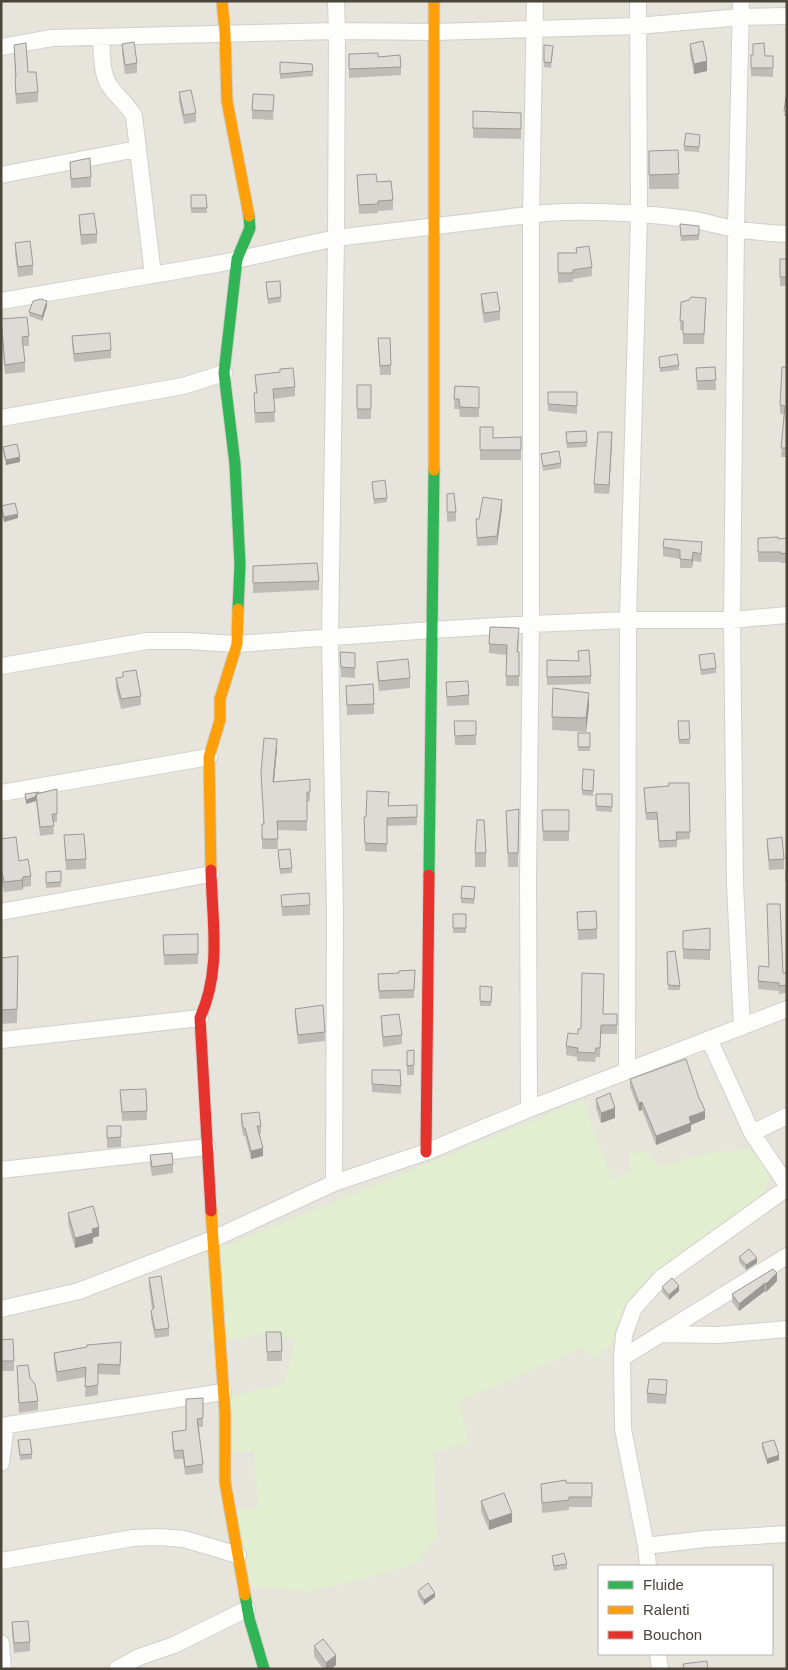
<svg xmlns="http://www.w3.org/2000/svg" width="788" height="1670" viewBox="0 0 788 1670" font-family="Helvetica,sans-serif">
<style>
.residential{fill:#e7e4dc;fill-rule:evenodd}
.green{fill:#e1eecf}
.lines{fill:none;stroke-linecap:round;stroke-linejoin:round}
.street-casing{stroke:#d2d0cb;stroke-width:18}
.fast-casing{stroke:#d3cfc5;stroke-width:13}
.slow-casing{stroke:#d3cfc5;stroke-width:13}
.jam-casing{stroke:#d3cfc5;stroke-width:13}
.street{stroke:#fdfdfc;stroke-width:16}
.fast{stroke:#30b455;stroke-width:11}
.slow{stroke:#ff9f0a;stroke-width:11}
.jam{stroke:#e5322d;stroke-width:11}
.wall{fill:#bfbcb8}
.shaded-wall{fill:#9b9996}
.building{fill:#dedbd6;stroke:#9b9996}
</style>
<rect width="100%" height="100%" fill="#f4f2ee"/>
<path class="residential" d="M1,1h786v1668h-786zM599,1566h173v88h-173z"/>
<path class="green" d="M583,1100l29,79 18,-9 -1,-17 20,-1 9,15 49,-14 42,-4 22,23 -8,26 -117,82 -27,54 -21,25 -15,-11 -123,53 8,42 -35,9 4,83 -19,27 -58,18 -54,12 -54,-6 -26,-76 32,-3 -4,-55 -33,2 -2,-56 65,-14 11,-45 -31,-5 -53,9 -5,-89z"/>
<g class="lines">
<g class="street-casing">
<path id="street" d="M741,1l-5,228 -4,391 3,264 7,143
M101,37c1,15 0,35 8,48 7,11 18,19 25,31l19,159
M1,47l51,-9 285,-7 98,1 203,-6 103,-9 46,-1
M1,175l136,-26
M1,301l221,-38 114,-25 209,-25c48,-3 96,0 143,6 17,2 32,8 49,10 16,3 33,4 50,5
M1,418l182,-32 41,-13
M1,666l146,-25h41l49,3 195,-14 99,-6 97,-4h104l55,-5
M1,793l208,-36
M1,912l210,-38
M709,1039l43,94 35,52
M1,1040l199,-22
M627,1071l1,-451 11,-405 -1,-214
M529,1109l-1,-229 3,-256v-409l4,-214
M752,1133l35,-17
M1,1170l206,-23
M334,1183l1,-270 -5,-274 6,-401 1,-207 -1,-30
M1,1309l78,-18 134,-52 121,-56 92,-31 103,-43 258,-100
M663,1334l55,1 69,-6
M622,1358l2,-23 10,-27 27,-30 126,-90
M1,1426l222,-34
M1,1463l5,-38
M646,1546l59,-7 82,-5
M1,1561l132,-23 26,-1 25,2 54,16
M648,1566l-2,-20 -23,-117 -1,-71 165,-102
M1,1643l2,26
M658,1654l2,15
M117,1669l22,-12 35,-12 73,-36"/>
</g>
<g class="fast-casing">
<path id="fast" d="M238,609l2,-44 -5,-101 -11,-91 13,-114 13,-31 -1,-12
M429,875l5,-405
M245,1595l4,23 15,51"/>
</g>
<g class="slow-casing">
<path id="slow" d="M222,1l3,32 2,68 22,115
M434,1v469
M211,870l-2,-113 11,-37v-21l17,-55 1,-35
M211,1211l14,202v69l20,113"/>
</g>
<g class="jam-casing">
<path id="jam" d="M211,870c1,52 11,99 -11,148l11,193
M426,1152l3,-277"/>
</g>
<use href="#street" class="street"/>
<use href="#fast" class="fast"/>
<use href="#slow" class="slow"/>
<use href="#jam" class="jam"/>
</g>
<path class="wall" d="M122,44l15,19v10l-12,1 -3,-21z
M690,44l17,27 -13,3 -4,-20z
M14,45l24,47v10l-22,2 -1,-17v-10z
M544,45l9,5 -2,18 -7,-1z
M349,54l29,3 23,10v8l-52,3z
M751,55l22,1v21l-22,-1z
M280,62l32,2 1,12 -33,3z
M179,92l17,21v9l-12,2 -5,-23z
M787,96v20h-3z
M274,105l-1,15 -21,-1v-9z
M473,111l48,2v26l-48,-1z
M700,140l-1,12 -15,-1v-5z
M678,150l1,39h-30v-38z
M70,162l21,15v10l-20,1z
M357,175l20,7 16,18v10l-15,1v2l-19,1z
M191,195h15l1,18h-16z
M79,215l18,19v9l-16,2 -2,-21z
M699,226v14l-18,1 -1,-12z
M15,243l18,22v10l-15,2 -3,-24z
M576,248l16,19v9l-19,3v3l-15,1v-30h18z
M780,259h7v27h-7z
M266,282l15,15v5l-13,2z
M481,294l19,17v9l-16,3 -3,-19z
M681,302l25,5 -2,37h-21v-14h-3z
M47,306l-5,15 -13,-5v-4z
M1,319l28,17v10h-6l2,16v10l-20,2 -4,-41z
M72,336l39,14v8l-37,4 -2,-18z
M378,338l13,27v10h-11z
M659,357l20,8v5l-19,2z
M715,367l1,23h-19l-1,-22z
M787,367v90h-6l3,-43h-4v-9z
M255,375l40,12v9l-21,3 1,23 -20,1 -1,-20v-10h2z
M357,385h14v34h-14z
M455,386l24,1v30h-19l-1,-8h-5z
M577,392v22l-29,-3v-7z
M480,427l13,11 28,-1v23h-41z
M586,431l1,16 -20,1 -1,-16z
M612,441l-3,53 -15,-1v-9z
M3,447l17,15 -14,3 -3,-13z
M541,454l20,9v5l-18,3z
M372,482l15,16v4l-13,2z
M447,494l9,18v9l-9,1z
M1,506l17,12 -14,4 -3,-9z
M502,508l-5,37 -20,1 -1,-27h3z
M758,538l20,1 9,-1v25h-6v-1h-23z
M663,547l39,3 -1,12 -8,-1 -1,7h-12v-9l-17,-3z
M253,566l66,15v9l-66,3z
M519,638l-1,14h1v34h-13v-31l-17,-2v-9z
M578,651l13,25v8l-44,1v-25l31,1z
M340,652l15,11v15l-14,-1z
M699,655l17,13v5l-15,2z
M377,662l33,16v10l-31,3 -2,-19z
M116,678l25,18v9l-20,4 -5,-21z
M446,682l23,13v10l-22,1z
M346,686l28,18v10l-27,1z
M553,688l36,18 -3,26 -34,-2z
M454,721h22v24h-21z
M678,721h11l1,23h-11z
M578,733h12v18h-12z
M277,749l-3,33 36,10v9l-3,1v29l-30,-1 1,19h-16v-25h2l-3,-51z
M594,770l-1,26 -11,-1v-5z
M689,783l1,56 -13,1v7l-18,1 -2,-28h-11l-2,-32 25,-2z
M57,789v33h-4l1,12 -14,2 -4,-35 -10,3 -1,-10 14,-1z
M596,794h16v18l-16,-1z
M417,805v20l-30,1v26l-22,-1 -1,-34h2l23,-11z
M519,809l-1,58h-10l-2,-56z
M542,810h27v31h-26z
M64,835l22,24v10l-20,1z
M1,839l30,37v10l-8,1 -1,3 -18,2 -3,-14z
M767,839l17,20v10l-15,1 -2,-22z
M278,850l14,18v5l-12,1z
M475,853h11v14h-11z
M61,871v16l-15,1v-16z
M475,892l-1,12 -13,-1v-5z
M281,895l29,10v10l-28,1z
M577,912l20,17v10l-19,1z
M453,914h13v19h-13z
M710,928v32l-27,-1v-28z
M198,934v30l-34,1 -1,-30z
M667,952l13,34v4h-12z
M18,956l-1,67 -16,1v-66z
M415,970l-1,28 -35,1 -1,-25 21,-1z
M783,973h4v20l-8,1v-3l-21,-2v-8z
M480,986l12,5 -1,15h-11z
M295,1009l30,23v9l-27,3 -3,-26z
M603,1014h14v20h-16l-1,23h-4l-1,5 -18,-1v-4l-11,-2v-9l12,-12 3,-5z
M381,1016l21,19v9l-19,3 -2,-21z
M414,1050v25h-7v-24z
M372,1070h28l1,24 -29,-2z
M630,1079l75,40 -14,6v6l-35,14 -14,-35 -3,1 -9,-24z
M120,1090l27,21v9l-25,1z
M596,1099l19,19 -14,5 -5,-15z
M241,1114l20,12v8h-2l4,22 -12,3 -6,-23h-2l-2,-14z
M107,1126h14v21l-14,1z
M150,1155l23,9v9l-21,3 -2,-11z
M68,1213l31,23 -6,2v5l-18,5 -7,-25z
M739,1257l18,6 -11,7 -7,-8z
M773,1269l4,12 -11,11 -1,-1 -26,20 -7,-9v-8z
M149,1278l20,50v8l-14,2 -4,-19v-8l1,-2 -3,-23z
M662,1287l17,4 -10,9 -7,-8z
M266,1332l16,19v10h-15z
M1,1340l13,21v10h-13z
M121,1352l-1,23 -22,-1v21l-13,2 1,-20 -29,5 -3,-19v-10z
M17,1366l13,12 8,23v9l-19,3z
M667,1390l-1,14 -19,-1v-10z
M203,1398v29h-4l4,37v9l-18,2 -2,-16h-9l-2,-18v-9l14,-2z
M18,1440l14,14v5l-12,1z
M762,1443l17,17 -12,4 -5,-16z
M592,1483v24h-23v3l-27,3 -1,-29z
M481,1501l31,21 -23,8 -8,-19z
M552,1556l15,8v5l-13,2 -2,-11z
M418,1591l17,6 -11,8 -6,-9z
M12,1622l18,20v9l-16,2 -2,-21z
M314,1646l22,19 -5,4h-8l-9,-13z"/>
<path class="shaded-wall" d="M707,61v10l-13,3v-10z
M47,301v5l-5,15v-5z
M612,432v9l-3,53v-9z
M20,457v5l-14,3v-5z
M502,500v8l-5,37v-9z
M18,514v4l-14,4v-5z
M693,552v9l-1,7v-8z
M589,693v13l-3,26v-14z
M277,739v10l-4,42v-9z
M36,796v5l-10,3v-4z
M23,877v10l-1,3v-10z
M642,1102v8l-3,1v-8z
M615,1108v10l-14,5v-10z
M705,1111v8l-14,6v6l-35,14v-9l33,-19z
M263,1148v8l-12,3v-8z
M99,1227v9l-6,2v5l-18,5v-10l17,-9z
M757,1258v5l-11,7v-5z
M777,1273v8l-11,11v-8z
M765,1283v8l-26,20v-7z
M679,1286v5l-10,9v-5z
M779,1455v5l-12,4v-5z
M512,1513v9l-23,8v-9z
M435,1593v4l-11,8v-5z
M336,1655v10l-5,4h-5v-6z"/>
<path class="building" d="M703,41l4,20 -13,3 -4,-20z
M134,42l3,21 -12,2 -3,-21z
M26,43l2,29h8l2,20 -22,2 -1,-16 1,-1 -2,-32z
M764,43l1,13h8v12h-22v-13h2v-11z
M544,45l9,1 -2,17 -7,-1z
M378,53v4l22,-2 1,12 -52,2v-15z
M280,62l32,2 1,7 -33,3z
M191,90l5,23 -12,2 -5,-23z
M253,94l21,1 -1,16 -21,-1z
M786,96h1v15h-3z
M473,111l48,2v16l-48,-1z
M686,133l14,2 -1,12 -15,-1z
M678,150l1,24 -30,1v-24z
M90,158l1,19 -20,2 -1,-17z
M376,174l1,8 14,-1 2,19 -15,1v3l-19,1 -2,-30z
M191,195h15l1,13h-16z
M94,213l3,21 -16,1 -2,-20z
M680,224l19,2v9l-18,1z
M30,241l3,24 -15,2 -3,-24z
M589,246l3,21 -19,3v3h-15v-20h19l-1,-5z
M780,259h7v18h-7z
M280,281l1,16 -13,2 -2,-17z
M497,292l3,19 -16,2 -3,-19z
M691,297l15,1 -2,36h-21v-13h-3l1,-19 8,-2z
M41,299l6,2 -5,15 -13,-4 4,-11z
M27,317l2,19 -7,1 3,25 -20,3 -4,-46z
M110,333l1,17 -37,4 -2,-18z
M378,338h12l1,27 -11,1z
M677,354l2,11 -19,3 -1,-11z
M715,367l1,13 -19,1 -1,-13z
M782,367h5v81h-6l4,-42 -5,-1z
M293,368l2,19 -22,2 2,23 -20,1 -1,-20h3l-2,-18 25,-3v-3z
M357,385h14v24h-14z
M455,386l24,1v21l-19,-1 -1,-8h-5z
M548,392h29v14l-29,-2z
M480,427h13v11l28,-1v13h-41z
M586,431l1,11 -20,1 -1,-11z
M598,432h14l-3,53 -15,-1z
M17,444l3,13 -14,3 -3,-13z
M559,451l2,12 -18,3 -2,-12z
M385,480l2,18 -13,1 -2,-17z
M454,493l2,19h-9v-18z
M483,497l19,3 -5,36 -20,2 -1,-19h3z
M15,503l3,11 -14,3 -3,-11z
M778,537v2l9,-1v15l-6,1v-2h-23v-14z
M664,539l38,3 -1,12 -8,-2 -1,8 -12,-1v-9l-17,-3z
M317,563l2,18 -66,2v-17z
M490,627l29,1 -2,24h2v24h-13l1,-31 -18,-1z
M589,650l2,26 -44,1v-17l32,1 -1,-10z
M340,652l15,1v15l-14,-1z
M714,653l2,15 -15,2 -2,-15z
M408,659l2,19 -31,3 -2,-19z
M136,670l5,26 -20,3 -5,-21 7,-1v-5z
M468,681l1,14 -22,2 -1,-15z
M373,684l1,20 -27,1 -1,-19z
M553,688l36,5 -3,25 -34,-1z
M454,721h22v14l-21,1z
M678,721h11l1,18 -11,1z
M578,733h12v14h-12z
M264,738l13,1 -4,43 37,-3v13h-3v29h-30l1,18h-16v-15h2l-3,-51z
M583,769l11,1 -1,21 -11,-1z
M669,783h20l1,49h-14l1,8 -18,1 -2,-29 -11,1 -2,-25 25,-2z
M57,789v25h-5l2,12 -14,1 -4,-33z
M367,791l22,1 -1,14 29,-1v12l-30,1v26l-22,-1 -1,-26h2z
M39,792v1l-3,1 1,2 -11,4 -1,-6z
M596,794h16v13l-16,-1z
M519,809l-1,44h-10l-2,-42z
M542,810h27v21h-26z
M477,820h7l2,33h-11z
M84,834l2,25 -20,1 -2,-25z
M16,837l3,24 9,-2 3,17 -8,1 -1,3 -18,2 -3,-14v-29z
M782,837l2,22 -15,1 -2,-21z
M290,849l2,19 -12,1 -2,-19z
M787,869v13h-1v-12z
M61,871v11l-15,1v-11z
M462,886l13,1 -1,12 -13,-1z
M309,893l1,12 -28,2 -1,-12z
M767,904h13l3,69h4v12l-8,1v-3l-21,-2 1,-15 10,1z
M596,911l1,18 -19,1 -1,-18z
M453,914h13v14h-13z
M710,928v22l-27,-1v-18z
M198,934v20l-34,1 -1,-20z
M675,951l5,35 -12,-1 -1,-33z
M18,956l-1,53 -16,1v-52z
M415,970l-1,20 -35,1 -1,-17 21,-1v-2z
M582,973l22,1 -1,40h14v11h-16l-1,23h-4l-1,5 -18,-1 1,-4 -12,-2 2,-13 10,1v-5h3z
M480,986l12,1 -1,15 -11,-1z
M323,1005l2,27 -27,3 -3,-26z
M399,1014l3,21 -19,2 -2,-21z
M414,1050v15l-7,1v-15z
M686,1059l14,42h1l4,10 -16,6 2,6 -35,13 -14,-34 -3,1 -9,-24z
M372,1070h28l1,16 -29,-2z
M146,1089l1,22 -25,1 -2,-22z
M610,1093l5,15 -14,5 -5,-14z
M259,1112l2,14h-4l6,22 -12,3 -6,-23h-2l-2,-14z
M107,1126h14v11l-14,1z
M172,1153l1,11 -21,3 -2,-12z
M93,1206l6,21 -7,2 1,4 -18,5 -7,-25z
M749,1249l8,9 -11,7 -7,-8z
M773,1269l4,4 -11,11 -1,-1 -26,21 -7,-10z
M161,1276l8,52 -14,2 -4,-19 3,-3 -5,-30z
M672,1278l7,8 -10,9 -7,-8z
M266,1332h15l1,19 -15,1z
M13,1339l1,22h-13v-21z
M121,1342l-1,23 -22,-1v21l-13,2 1,-20 -29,5 -3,-19 33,-6v-2z
M28,1365l2,13 5,6 3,17 -19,2 -2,-37z
M649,1379l18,1 -1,15 -19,-2z
M203,1398v20l-6,1 6,45 -18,3 -2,-17 -9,1 -2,-19 14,-2v-31z
M30,1439l2,15 -12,1 -2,-15z
M774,1440l5,15 -12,4 -5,-16z
M566,1480v3h26v14h-23v3l-27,3 -1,-19z
M504,1493l8,20 -23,8 -8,-20z
M564,1553l3,11 -13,2 -2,-10z
M428,1583l7,10 -11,7 -6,-9z
M28,1621l2,21 -16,1 -2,-21z
M323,1639l13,16 -10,8 -12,-17z
M707,1661l1,8h-24l-1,-5z"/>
<rect width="788" height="1670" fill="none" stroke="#4b4439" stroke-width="5"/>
<rect x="598" y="1565" width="175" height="90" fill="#ffffff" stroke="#b7b4b0"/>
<rect x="608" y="1581" width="25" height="8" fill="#30b455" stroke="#b7b4b0"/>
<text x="643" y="1590" font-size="15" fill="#4b4439">Fluide</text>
<rect x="608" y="1606" width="25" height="8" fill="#ff9f0a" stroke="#b7b4b0"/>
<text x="643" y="1615" font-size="15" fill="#4b4439">Ralenti</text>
<rect x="608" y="1631" width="25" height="8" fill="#e5322d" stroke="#b7b4b0"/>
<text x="643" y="1640" font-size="15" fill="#4b4439">Bouchon</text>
</svg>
